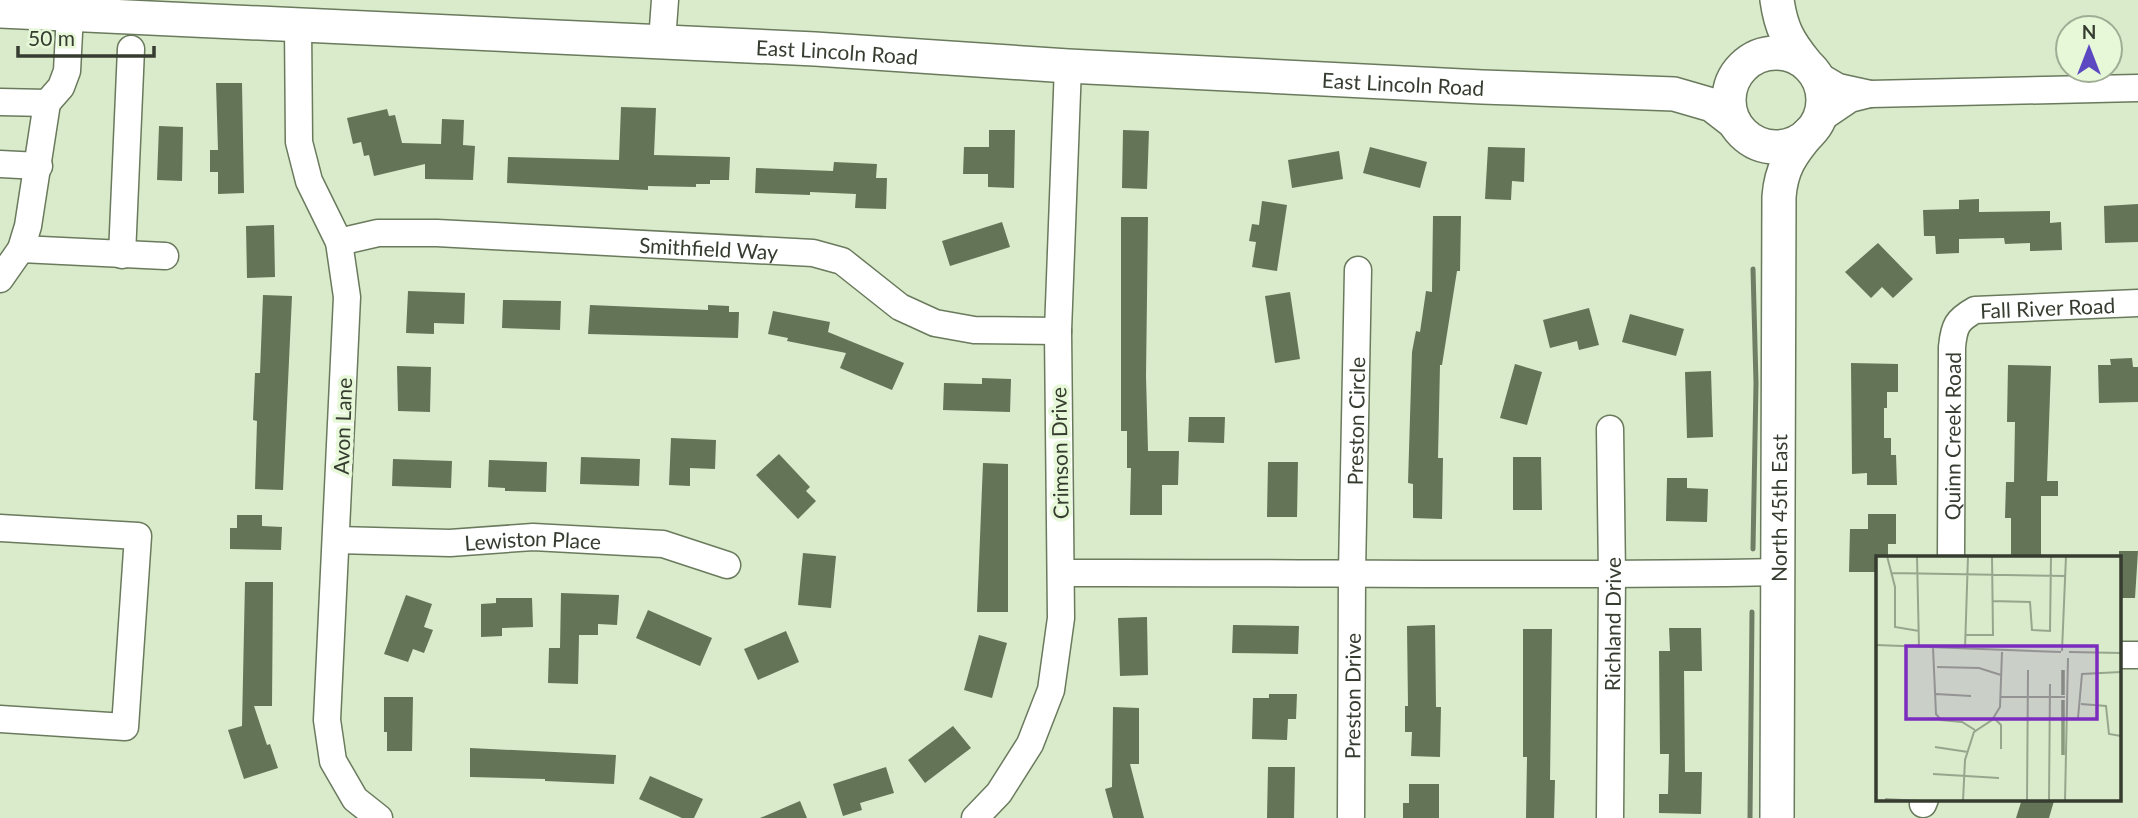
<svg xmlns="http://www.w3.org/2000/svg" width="2138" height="818" viewBox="0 0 2138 818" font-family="Lato,sans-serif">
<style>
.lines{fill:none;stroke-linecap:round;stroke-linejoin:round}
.stream{stroke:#707d65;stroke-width:5}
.building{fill:#647457}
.minor-casing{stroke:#6a7a5d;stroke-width:29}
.major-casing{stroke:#6a7a5d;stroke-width:36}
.minor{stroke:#fff;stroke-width:26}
.major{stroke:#fff;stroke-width:33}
.labels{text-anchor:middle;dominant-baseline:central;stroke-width:7;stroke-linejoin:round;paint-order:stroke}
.street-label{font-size:21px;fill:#363d30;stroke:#e6f8d8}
.inset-river{fill:none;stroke:#89997c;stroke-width:3.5}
.inset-road{fill:none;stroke:#98a58d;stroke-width:2}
.view{fill:#7b2cbf;fill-opacity:0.15;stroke:#7b2cbf;stroke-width:3.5}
.inset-edge{fill:none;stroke:#363d30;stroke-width:3.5}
</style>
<rect width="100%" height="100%" fill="#d9ebcb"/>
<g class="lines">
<path class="stream" d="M1753,549l3,-166 -3,-114
M1750,818l2,-206"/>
</g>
<path class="building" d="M216,83h26l2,110 -26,1v-22h-8v-22h8z
M621,107l35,1 -2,47 76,2 -1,23h-19v4h-14v3l-48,-1v4l-141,-7 1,-26 111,3z
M387,109l2,7 6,-1 7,28 39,1 1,-25 22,1 -1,25 12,1 -2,34 -48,-1v-15l-51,12 -5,-21 -5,1 -3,-14 -8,2 -6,-26z
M159,126l24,1 -1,54 -25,-1z
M989,130h26l-1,58 -26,-1v-13h-25l1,-27h25z
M1123,130l26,1 -2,58 -25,-1z
M1370,147l57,15 -7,26 -57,-15z
M1488,147l37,1 -1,34 -12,-1 -1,19 -26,-1z
M1339,151l4,28 -51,9 -4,-28z
M834,162l43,2 -1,14h11l-1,31 -31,-1 1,-14 -46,-2v3l-55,-2 1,-25 77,3z
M1979,199v13l71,-1v12l11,-1 1,28 -32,1v-8l-25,1 -1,-6 -45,1v14l-23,1 -1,-18h-11l-1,-26 36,-1v-9z
M1262,201l25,4 -10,66 -25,-4 4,-25 -7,-1 3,-17 7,1z
M2138,204v38l-33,1 -1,-37z
M1433,216h28l-1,55h-3l-15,94h-2l-2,93h5l-1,61 -29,-1v-34l-5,-1 4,-131 4,-21 4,1 6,-41 6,1z
M1121,217h27l-2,159 2,75h31l-1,34h-16v30h-32l1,-47h-4v-37h-6z
M1002,222l8,25 -60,19 -8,-25z
M274,225l1,52 -28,1 -1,-52z
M1878,243l35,36 -20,19 -11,-11 -11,11 -26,-26z
M408,291l57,2 -1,31 -30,-1v11l-28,-1z
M1290,292l10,67 -25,4 -10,-67z
M263,295l29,1 -9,194 -28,-1 2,-68 -4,-1 2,-47h5z
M503,300l58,1 -1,29 -58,-2z
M590,305l118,5v-5l21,1v6h10l-1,26 -150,-4z
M1589,308l10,37 -20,5 -2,-9 -27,7 -7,-28z
M773,311l57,11 -2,10 76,31 -12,27 -52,-22 6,-15 -59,-12 1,-3 -20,-4z
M1630,314l54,15 -8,27 -54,-14z
M2132,358l1,9h5v35l-39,1 -1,-38h13l-1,-6z
M1851,363l47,1v28h-11v16h-3v30h7v17h5l1,30h-30v-12l-15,1z
M1515,364l27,8 -15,53 -27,-7z
M2008,365l43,1 -4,115h11v15h-17v61h-30v-39h-6l1,-36h8l1,-60h-8z
M397,366l34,1 -1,45 -32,-1z
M1711,371l2,66 -26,1 -2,-66z
M982,378l29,1 -1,33 -67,-2 1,-27 38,1z
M1189,417h36l-1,26 -36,-1z
M671,438l45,2 -1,29 -25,-1v18l-21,-1z
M779,454l31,33 -4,4 10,10 -18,18 -42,-44z
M581,457l59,2 -1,27 -59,-2z
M1513,457h28l1,53h-29z
M393,459l59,2 -1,27 -59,-2z
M489,460l58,2 -1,30 -41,-1v-3l-17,-1z
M1268,462h30l-1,55h-30z
M983,463l25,1v148h-31z
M1667,478h20v10l21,1 -1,33 -41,-1z
M1868,514h28v30h-8v13h-11v15h-28l1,-43h18z
M237,515h25v11l20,1 -1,23 -51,-1v-21h7z
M2119,551h19l-3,47h-16z
M803,553l33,3 -5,52 -33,-3z
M245,582h28l-1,124h-18l13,39 3,-1 8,24 -34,11 -16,-49 14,-4z
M561,593l58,2 -2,30 -19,-1v11h-19l-1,49 -30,-1 1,-35h11z
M406,595l26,9 -8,23 9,3 -9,23 -11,-4 -5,13 -24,-8z
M496,598h36l1,29 -31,1v8l-21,1v-33l15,-1z
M648,610l64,28 -12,28 -64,-28z
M1147,617l1,58 -28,1 -2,-58z
M1233,625l66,1 -1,28 -66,-1z
M1435,625l1,82h5l-1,50 -29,-1 1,-24h-7v-26h3l-1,-80z
M1669,628h32l1,43h-18l1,101h17l-1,42 -42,-1v-19h9l1,-40h-9l-1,-103h11z
M1523,629h29l-2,151h5l-1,38h-28l1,-61h-4z
M786,631l13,31 -41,18 -14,-31z
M979,635l28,8 -15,55 -28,-8z
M1269,694h28l-1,25h-8l-1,21 -35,-1 1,-41h16z
M384,697h29l-1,54h-25v-19h-3z
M1113,707l26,1v56h-9l14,54h-31l-8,-29 7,-2z
M953,726l18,22 -46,35 -17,-23z
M470,748l146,7 -2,29 -69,-3v-2l-75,-2z
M886,767l8,26 -34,10 2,7 -19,6 -10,-32z
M1268,767h27l-1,51h-27z
M650,776l53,23 -9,19h-12l-43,-19z
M1409,784h30v34h-36v-15h6z
M2022,799h24l8,2 -5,17h-33z
M800,801l7,17h-47z"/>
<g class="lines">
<g class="minor-casing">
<g id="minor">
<path d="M298,25l1,117 10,39 30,61 8,55 -20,423 6,41 22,38 24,19"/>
<path d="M662,41l3,-41"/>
<path d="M1816,74l22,13 32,7 268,-6"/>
<path d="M0,102l47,1 14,-16 6,-16 3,-57"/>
<path d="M1819,120l31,-21 20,-5"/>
<path d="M0,164l39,2"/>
<path id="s1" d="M339,242l39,-9h59l376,20 29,8 58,46 35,16 39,7 84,1"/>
<path d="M21,249l144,7"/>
<path d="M122,255l9,-206"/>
<path d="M0,279l21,-30 7,-23 19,-123"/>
<path d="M0,528l138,8 -13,191 -125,-8"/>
<path id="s2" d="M337,540l113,3 83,-6 130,7 64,21"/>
<path id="s3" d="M1951,557l1,-210c2,-21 5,-27 23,-37l163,-7"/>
<path d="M1061,573c239,-1 479,4 718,-1"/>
<path d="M2119,655h19"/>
<path d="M1923,804l2,-5"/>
<path d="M975,818l24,-25 31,-49 21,-54 10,-72 -3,-287 10,-265"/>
<path id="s4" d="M1351,818l1,-246 6,-302"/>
<path id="s5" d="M1610,818l2,-243 -2,-146"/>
</g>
</g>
<g class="major-casing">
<g id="major">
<path d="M1777,0c4,28 11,41 28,62"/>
<path id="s6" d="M0,11l815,38 253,17 414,21 192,7 38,11 22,17"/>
<circle cx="1776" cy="100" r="47"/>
<path id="s7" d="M1777,818l2,-621c2,-28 12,-43 30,-64"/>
</g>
</g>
<use href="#minor" class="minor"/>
<use href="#major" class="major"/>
</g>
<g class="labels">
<g class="street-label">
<text stroke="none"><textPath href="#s6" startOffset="838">East Lincoln Road</textPath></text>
<text stroke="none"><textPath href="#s6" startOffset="1405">East Lincoln Road</textPath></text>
<text stroke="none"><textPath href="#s1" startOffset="371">Smithfield Way</textPath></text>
<text stroke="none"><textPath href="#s3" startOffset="329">Fall River Road</textPath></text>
<text stroke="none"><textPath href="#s4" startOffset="397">Preston Circle</textPath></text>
<text transform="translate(342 426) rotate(-88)">Avon Lane</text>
<text stroke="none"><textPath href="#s3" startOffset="121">Quinn Creek Road</textPath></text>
<text transform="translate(1059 453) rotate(-91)">Crimson Drive</text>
<text stroke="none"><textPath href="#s7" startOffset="310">North 45th East</textPath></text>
<text stroke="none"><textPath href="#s2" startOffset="196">Lewiston Place</textPath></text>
<text stroke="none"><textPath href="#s5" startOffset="194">Richland Drive</textPath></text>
<text stroke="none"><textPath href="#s4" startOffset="122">Preston Drive</textPath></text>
</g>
</g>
<g transform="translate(1876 556)">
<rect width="245" height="245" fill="#d9ebcb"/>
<path class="inset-river" d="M187,139v-25M187,199v-55"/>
<path class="inset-road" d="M11,0l8,31v40l24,4M41,0l2,91M16,17l174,3M116,45l38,1 2,28 18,1 1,-75M90,79h27l-1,-79M0,89l185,7M57,92l3,66 5,6 21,2 13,8M89,93l3,-93M186,95l4,-95M193,96l52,1M61,111l42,1 22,7M60,138l35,2M125,141h64M205,148l25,2 3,28 12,2M118,162l7,7v24M202,162l4,-44 39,-2M59,191l33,5M57,218l66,4M9,243l36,2M87,245l2,-41 9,-28 18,-12 8,-13 2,-55M151,245l1,-131M173,245l1,-117M189,245l3,-143"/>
<path class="view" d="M30,90h191v73h-191z"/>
<rect width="245" height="245" class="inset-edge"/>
</g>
<g transform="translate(2089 49)"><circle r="33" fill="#e6f8d8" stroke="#a0ad95" stroke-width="2"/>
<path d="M0-5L12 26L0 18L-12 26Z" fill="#5c49c1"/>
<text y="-10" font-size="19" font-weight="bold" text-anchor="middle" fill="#363d30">N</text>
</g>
<path d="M18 46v10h136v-10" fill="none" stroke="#363d30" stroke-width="3.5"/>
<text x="28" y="46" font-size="21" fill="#363d30" stroke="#e6f8d8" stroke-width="5" paint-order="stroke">50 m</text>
</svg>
